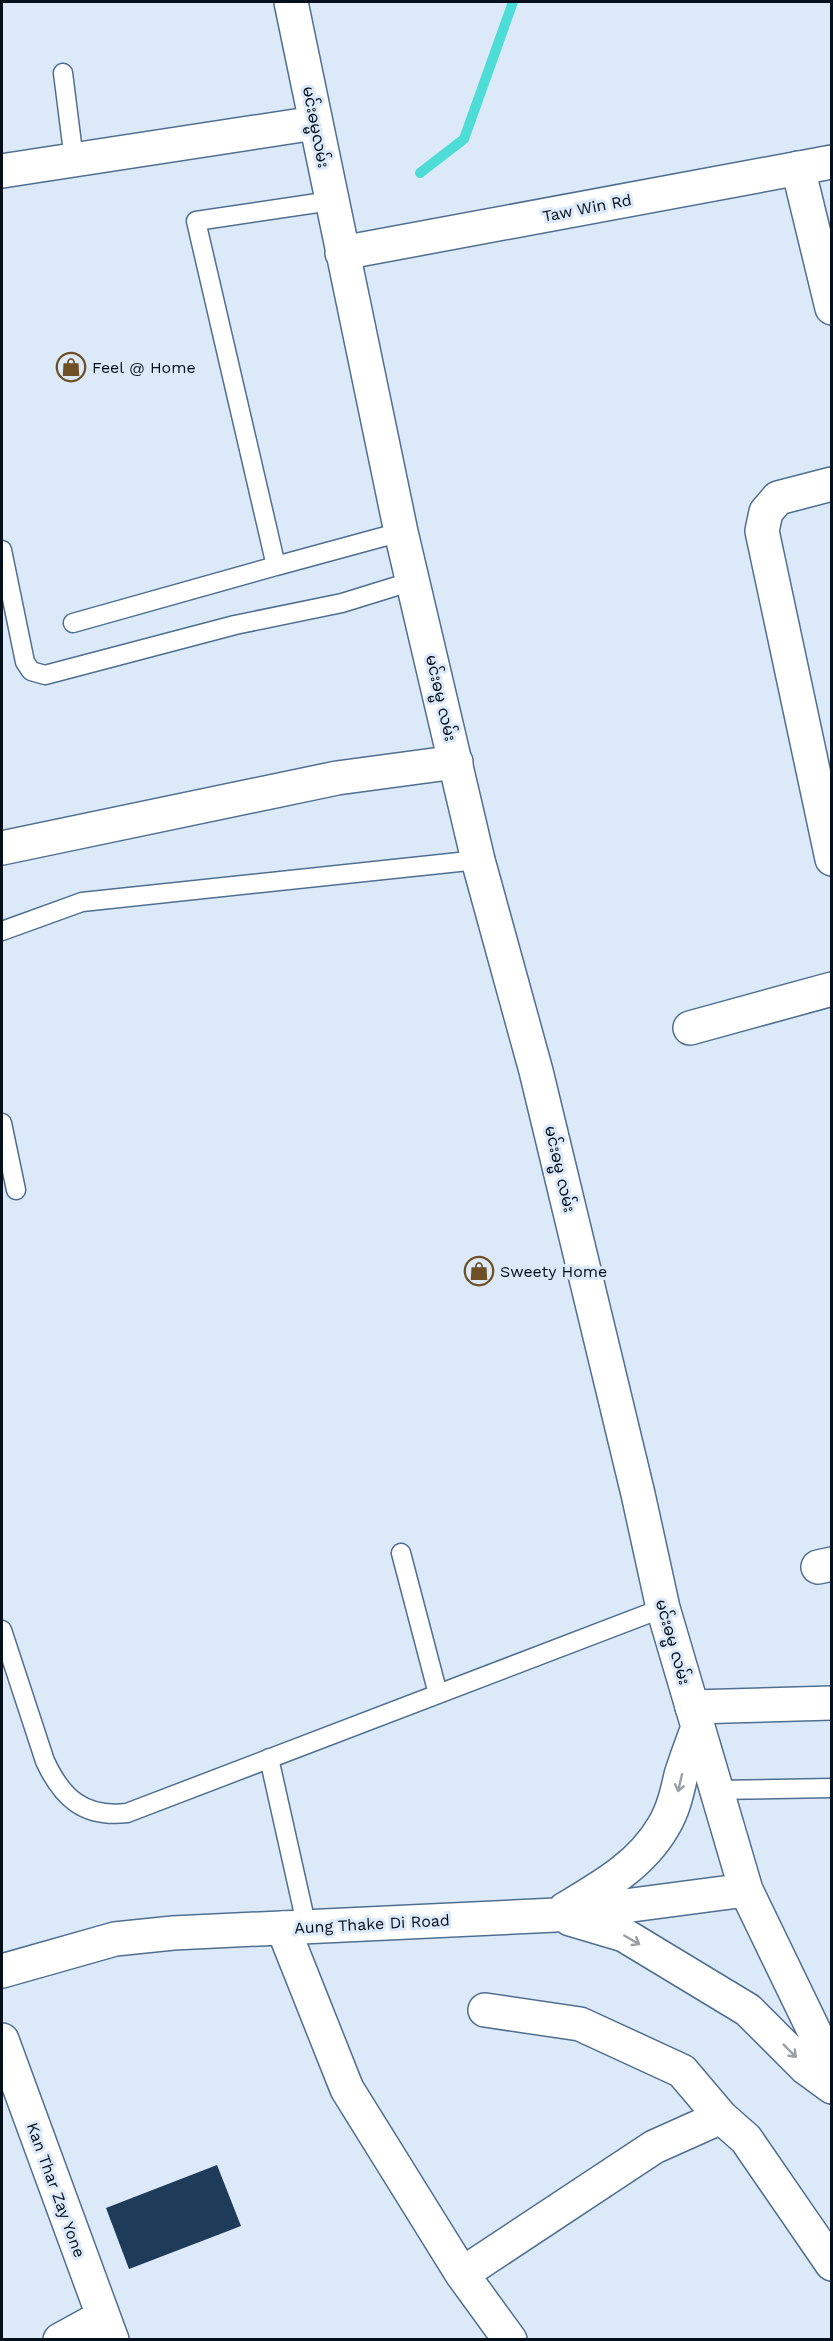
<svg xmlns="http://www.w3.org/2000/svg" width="833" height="2341" viewBox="0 0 833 2341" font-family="'Work Sans','Noto Sans Myanmar',sans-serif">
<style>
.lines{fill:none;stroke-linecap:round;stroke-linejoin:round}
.stream{stroke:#4ddcd6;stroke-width:10}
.building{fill:#1e3b59}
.service-casing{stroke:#506f90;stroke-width:21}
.minor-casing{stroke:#506f90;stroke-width:36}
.secondary-casing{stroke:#506f90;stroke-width:36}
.service{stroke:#fff;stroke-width:18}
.minor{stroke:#fff;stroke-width:33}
.secondary{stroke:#fff;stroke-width:33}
.oneway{stroke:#9b9fa4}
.labels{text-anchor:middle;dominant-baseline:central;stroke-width:6;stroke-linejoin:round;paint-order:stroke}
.street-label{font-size:16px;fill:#040f1c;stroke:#dbe9f9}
.poi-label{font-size:16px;fill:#040f1c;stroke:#dbe9f9;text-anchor:start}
</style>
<rect width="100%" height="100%" fill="#dbe9f9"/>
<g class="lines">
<path class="stream" d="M420,173l44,-34 49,-137"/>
</g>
<path class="building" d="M217,2165l24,61 -112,43 -23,-61z"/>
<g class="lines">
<g class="service-casing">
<path id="service" d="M63,73l11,87
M331,201l-135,20 80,345 125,-34
M2,550l23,112 6,9 14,4 190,-50 107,-22 71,-22
M73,623l203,-57
M2,931l80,-29 396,-42
M2,1123l14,67
M401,1553l37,141
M2,1630l43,131c17,37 39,57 82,52l536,-205
M269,1758l38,170
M716,1790l116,-2"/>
</g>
<g class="minor-casing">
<path id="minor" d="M798,168l34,140
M2,171l313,-48
M832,484l-54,14 -12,14 -4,19 70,328
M2,848l335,-70 119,-16
M690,1028l142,-39
M818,1567l14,-3
M692,1707l140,-4
M283,1928l64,161 115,185 48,66
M485,2010l95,14 102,47 39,46
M2,2040l110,300
M462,2274l192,-127 67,-30 25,22 86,125
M60,2340l42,-23"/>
</g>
<g class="secondary-casing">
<path id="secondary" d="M291,2l110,530 77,328 58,211 102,423 25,114 83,282 86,178
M342,253l490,-91
M565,1909c37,-22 76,-44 98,-82 10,-16 14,-34 18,-52 5,-16 11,-32 17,-48
M570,1919l54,16 124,75 58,58 26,19
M2,1971l113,-32 58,-6 383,-18 190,-25"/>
</g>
<use href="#service" class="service"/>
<use href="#minor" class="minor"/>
<use href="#secondary" class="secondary"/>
</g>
<defs><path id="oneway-shaft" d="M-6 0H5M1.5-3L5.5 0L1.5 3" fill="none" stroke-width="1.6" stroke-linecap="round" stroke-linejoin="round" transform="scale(1.5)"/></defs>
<g class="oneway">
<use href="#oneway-shaft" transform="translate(680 1783) rotate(103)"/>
<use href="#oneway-shaft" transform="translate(632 1940) rotate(30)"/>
<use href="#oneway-shaft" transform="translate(790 2051) rotate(45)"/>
</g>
<defs>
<g id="shop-ring" transform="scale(1.5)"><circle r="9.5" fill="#dbe9f9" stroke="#6f4f25" stroke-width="1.5"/><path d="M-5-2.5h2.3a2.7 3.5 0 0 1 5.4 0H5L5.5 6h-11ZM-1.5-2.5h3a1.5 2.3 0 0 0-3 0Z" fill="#6f4f25"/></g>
</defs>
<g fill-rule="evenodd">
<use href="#shop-ring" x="71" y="367"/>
<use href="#shop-ring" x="479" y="1271"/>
</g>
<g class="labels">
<g class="street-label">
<text transform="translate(316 127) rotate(79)">မင်းဓမ္မလမ်း</text>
<text transform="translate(587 208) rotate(-11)">Taw Win Rd</text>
<text transform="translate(441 698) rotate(77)">မင်းဓမ္မ လမ်း</text>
<text transform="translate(560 1169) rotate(77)">မင်းဓမ္မ လမ်း</text>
<text transform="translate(673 1642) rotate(74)">မင်းဓမ္မ လမ်း</text>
<text transform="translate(372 1924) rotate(-3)">Aung Thake Di Road</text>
<text transform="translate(56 2190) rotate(70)">Kan Thar Zay Yone</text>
</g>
<g class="poi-label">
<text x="92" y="367">Feel @ Home</text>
<text x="500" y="1271">Sweety Home</text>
</g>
</g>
<rect width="833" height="2341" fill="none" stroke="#040f1c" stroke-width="6"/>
</svg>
